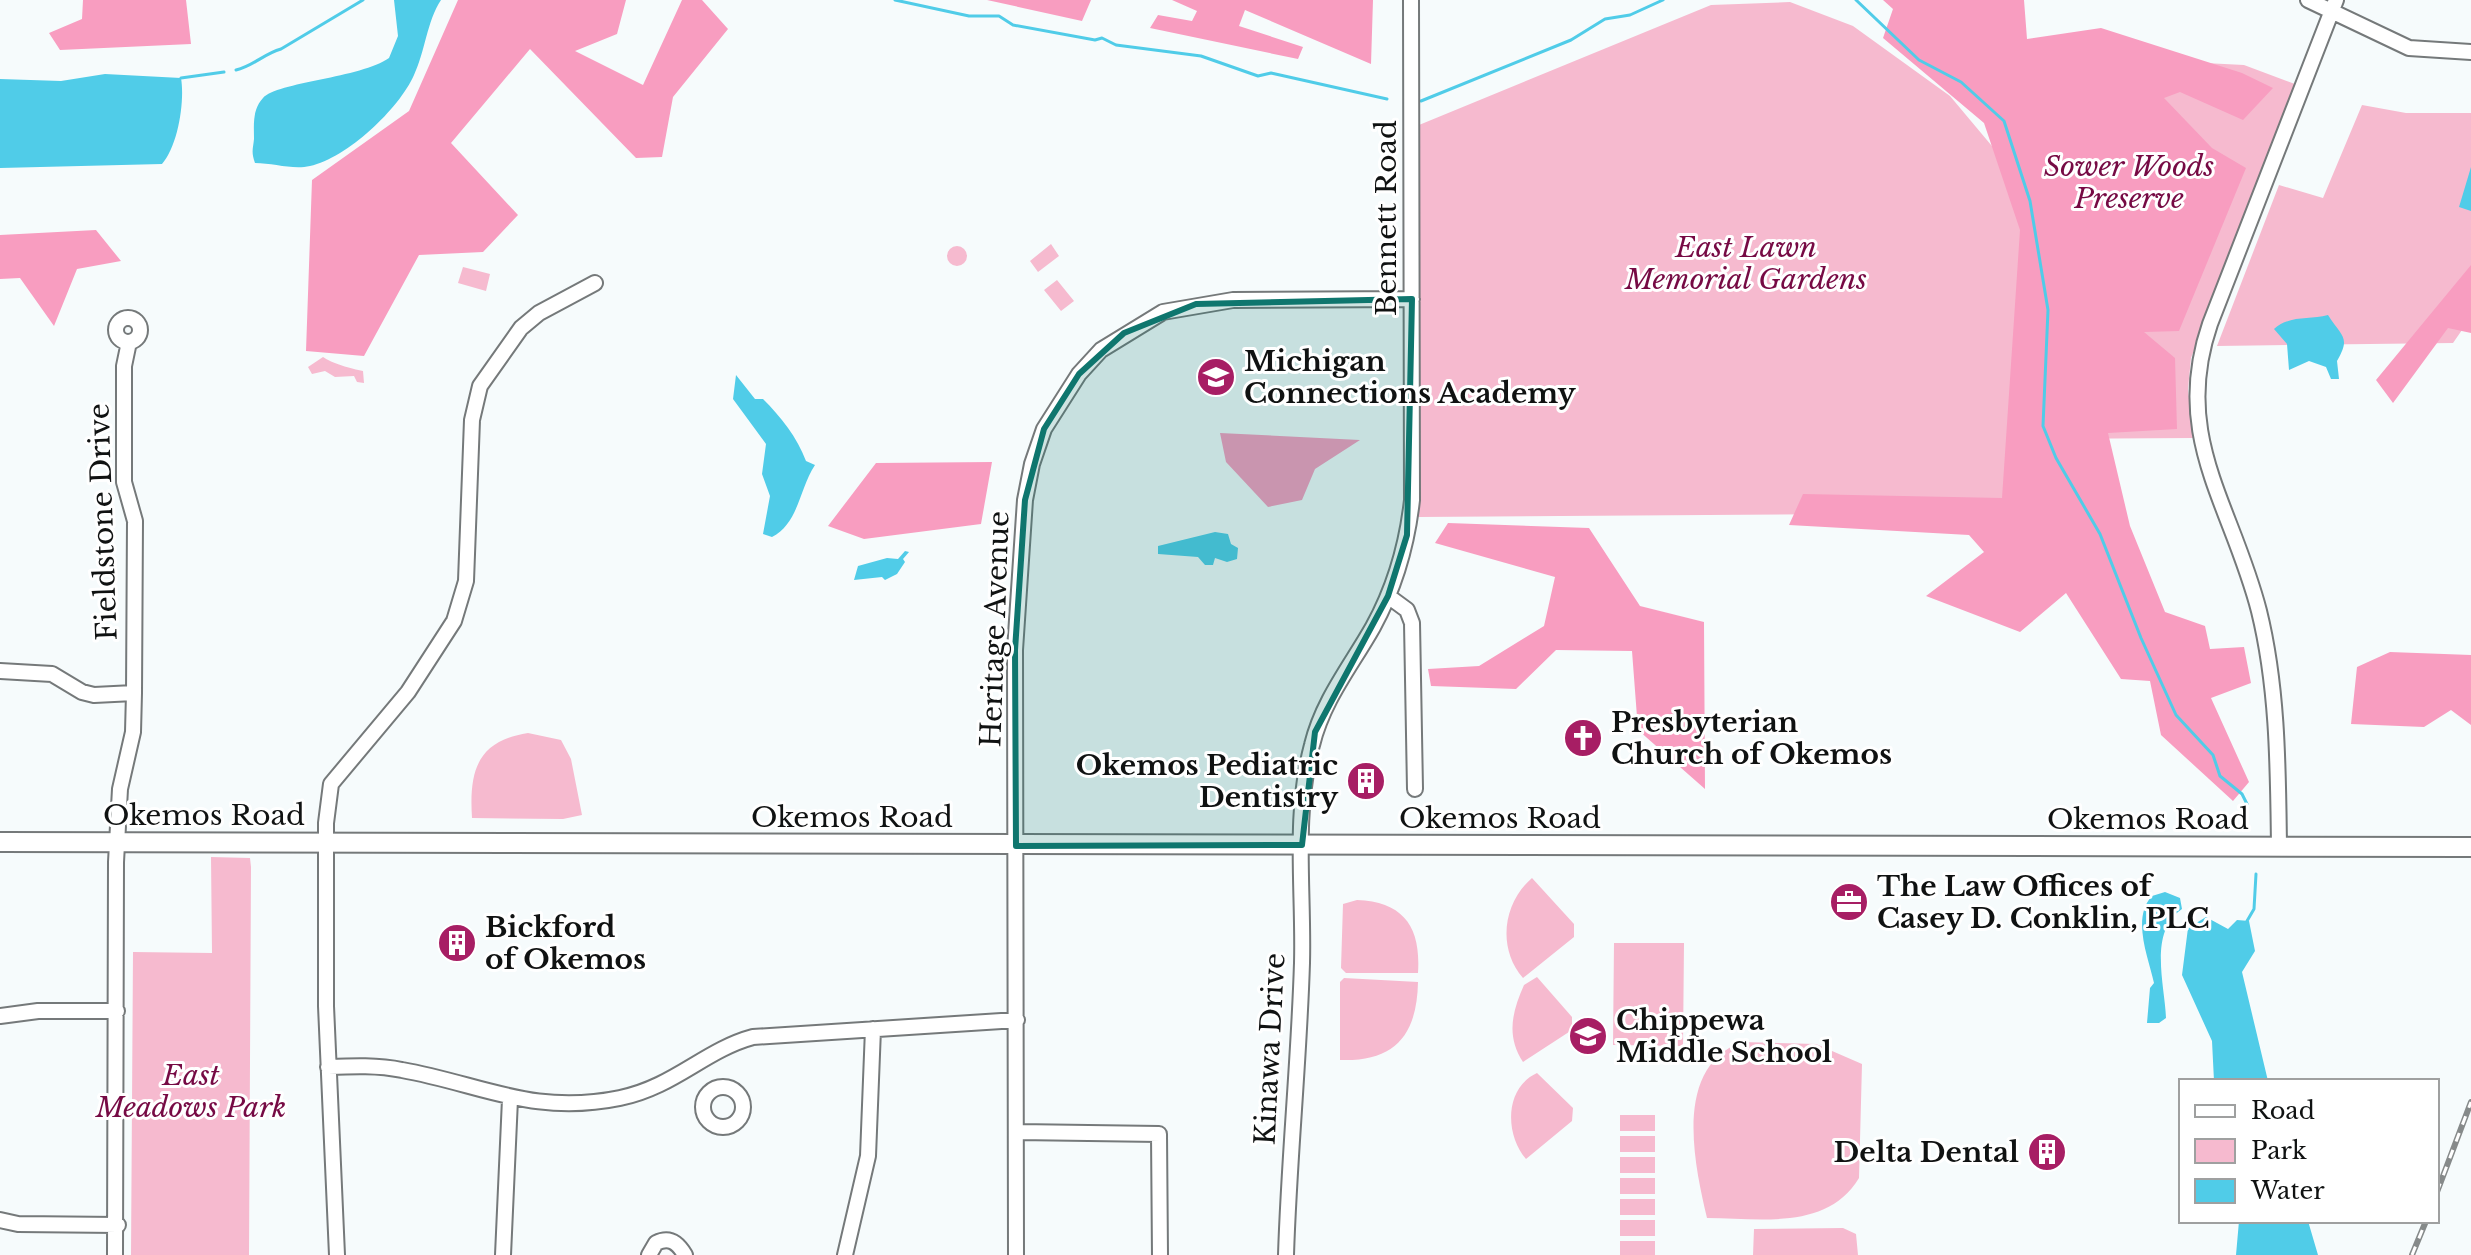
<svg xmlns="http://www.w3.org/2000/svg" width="2471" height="1255" viewBox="0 0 2471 1255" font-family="'Libre Baskerville',serif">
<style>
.green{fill:#f6bacf}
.forest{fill:#f89dc0}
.water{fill:#50cce8}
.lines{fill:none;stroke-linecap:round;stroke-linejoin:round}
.stream{stroke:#50cce8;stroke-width:3}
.minor-casing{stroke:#75797a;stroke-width:18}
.major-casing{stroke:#75797a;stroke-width:22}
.minor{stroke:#fff;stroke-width:14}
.major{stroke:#fff;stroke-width:18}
.rail-casing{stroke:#868a8a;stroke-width:6}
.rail{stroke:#fff;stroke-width:3;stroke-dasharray:9;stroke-linecap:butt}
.marked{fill:#0f766e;fill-opacity:0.2;stroke:#0f766e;stroke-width:6;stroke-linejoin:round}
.labels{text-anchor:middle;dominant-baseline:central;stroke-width:6;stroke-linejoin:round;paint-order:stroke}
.park-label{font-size:28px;font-style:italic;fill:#760a44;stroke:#fff}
.street-label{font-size:28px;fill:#101212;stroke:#fff}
.poi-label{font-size:28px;font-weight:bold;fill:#101212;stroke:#fff;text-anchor:start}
</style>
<rect width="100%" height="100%" fill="#f6fbfc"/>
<path class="green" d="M1790,2l63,24 97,70 57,68 20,-110 217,11 51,19 -104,274 -3,31 5,49 -182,1v74l-593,4 1,-392 292,-120z
M2362,105l44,8h65v204l-18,26 -236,3 62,-161 44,13z
M1051,244l8,12 -21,16 -8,-11z
M947 256a10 10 0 1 1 20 0a10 10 0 1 1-20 0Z
M463,267l27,7 -4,17 -28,-8z
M1057,280l17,21 -13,10 -17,-21z
M323,357c8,6 29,12 40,14l1,12 -7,-1 -3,-6 -19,1 -10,-6 -13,3 -4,-7z
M528,733l33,7 10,19 11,56 -19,4 -91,-1c-3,-47 5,-77 56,-85z
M211,857l39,1 1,9 -2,388h-118l2,-303 79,1z
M1532,878l42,46v13l-51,41c-26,-30 -20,-75 9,-100z
M1357,900c47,2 64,27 61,73h-72l-5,-5 2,-64z
M1614,943h70l-1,103 -70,-1z
M1537,977l35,40v13l-49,32c-17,-26 -11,-50 1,-77z
M1344,978l74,4c-1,53 -23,80 -78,78v-78z
M1742,1042l74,2 46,20 -3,114c-32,53 -99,40 -152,40 -13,-55 -34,-151 35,-176z
M1537,1073l36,35 -1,13 -46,38c-21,-24 -22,-71 11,-86z
M1620,1115h35v16h-35z
M1620,1136h35v16h-35z
M1620,1157h35v16h-35z
M1620,1178h35v16h-35z
M1620,1199h35v16h-35z
M1620,1220h35v16h-35z
M1843,1228l13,6 2,21h-105l1,-26z
M1620,1241h35v14h-35z"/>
<path class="forest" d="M83,0h103l5,44 -131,6 -11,-17 33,-14z
M458,0h168l-9,34 -42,17 68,34 39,-85h20l26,29 -55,68 -11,60 -26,1 -106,-109 -79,94 67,72 -35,37 -64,3 -55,101 -58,-5 6,-171 97,-69z
M987,0h104l-9,21z
M1172,0h201l-2,64 -126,-54 -6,16 64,21 -5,12 -148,-31 8,-13 34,6 5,-10z
M1883,0h141l3,39 74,-11 141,45 31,15 -30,32 -63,-28 -16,6 48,50 34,20 -67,163 -35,1 31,26 2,71 -69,4 22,93 35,86 40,14 5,23 34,-2 7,36 -40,15 38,84 -16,19 -72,-66 -11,-54 -29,-2 -55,-86 -46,39 -94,-36 58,-44 -15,-17 -180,-10 14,-31 199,4 18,-268 -36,-107 -101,-85 10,-29z
M96,230l25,31 -44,8 -23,57 -34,-48 -20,1v-44z
M2471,265v68l-23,-5 -55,75 -17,-23z
M1220,433l140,7 -45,29 -13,31 -34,7 -42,-45z
M992,462l-11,62 -117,15 -36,-13 48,-63z
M1448,523l141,5 51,78 64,16 1,167 -67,-59 -6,-79 -76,-1 -40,39 -85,-3 -3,-17 51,-3 65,-40 11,-49 -120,-34z
M2390,652l81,3v70l-20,-15 -27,17 -73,-3 6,-57z"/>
<path class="water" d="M394,0h47c-14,21 -16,52 -27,75 -15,34 -67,83 -104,91 -17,4 -37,-3 -55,-3 -4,-11 -2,-14 -1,-24 0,-14 -2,-29 9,-41 14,-16 98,-20 126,-40l9,-22z
M105,74l76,4c4,23 -3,68 -19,86l-162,4v-89l61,2z
M2471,167v44l-12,-4z
M2328,315c14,22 23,22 9,46l2,18h-8l-5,-12 -17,-6 -20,9 -2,-26 -13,-15c15,-14 35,-9 54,-14z
M736,375l19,24h8c18,18 34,38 43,62l9,4c-16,24 -16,58 -43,72l-9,-3 7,-38 -8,-22 4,-30 -33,-45z
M1215,532l13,2 3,10 7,4 -1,11 -10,3 -12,-4 -2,7h-8l-7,-8 -40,-3v-8z
M905,551l4,1 -6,7 2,3 -8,12 -12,6 -3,-3 -28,3 4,-14 29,-8 11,1z
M2165,892l15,6 2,11c-34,23 -17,76 -16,109l-7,5h-12l3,-35 4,-5c-5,-24 -23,-65 -2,-87z
M2206,917l22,12 9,-9 12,1 6,30 -13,21 26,109h-54l-2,-40 -30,-66 6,-47z
M2239,1221h69l10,34h-82z"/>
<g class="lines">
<path class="stream" d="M895,0l74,16h30l14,9 82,15 7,-2 14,7 85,11 57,20 13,-3 116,26
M1856,0l63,60 42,22 43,39 26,80 18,109 -5,116 13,32 44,76 41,104 35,77 37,40 7,21 22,18 5,10
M236,70c18,-4 27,-16 45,-21l82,-49
M181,78l43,-6
M1421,101l150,-61 34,-21 25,-4 33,-15
M2247,921l7,-12 2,-35"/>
<g class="minor-casing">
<path id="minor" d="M2308,0l101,48 62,4
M116 330a12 12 0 1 1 24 0a12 12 0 1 1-24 0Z
M1388,596l19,14 5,13 3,166
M0,671l52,3 30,18 12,3 40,-2
M2279,847c-1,-78 -1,-159 -20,-236 -27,-106 -88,-174 -49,-287l126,-324
M0,1016l38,-5h79
M328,1067c25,-1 50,-2 74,3 79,14 131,46 218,28 54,-11 85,-48 133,-61l264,-17
M703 1107a20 20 0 1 1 40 0a20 20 0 1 1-40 0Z
M1018,1132l141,2 1,121
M0,1220l18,4 100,1
M115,1255l1,-393 4,-73 13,-57 1,-39 1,-172 -11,-39v-116l5,-24
M337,1255l-11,-249v-183l5,-39 77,-92 46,-71 12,-40 6,-161 8,-34 41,-58 18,-15 56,-30
M503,1255l7,-156
M649,1255l7,-12c14,-7 22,0 29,12
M845,1255l23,-99 5,-127
M1016,1255l-1,-605 10,-150 7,-36 12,-35 35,-55 22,-24 62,-38 70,-12 179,-1
M1286,1255c3,-97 13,-194 16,-292 2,-71 -9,-148 10,-218 11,-45 39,-79 61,-118 22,-40 34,-82 39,-127l-1,-500"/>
</g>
<g class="major-casing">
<path id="major" d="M0,842l2471,5"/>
</g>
<use href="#minor" class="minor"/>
<use href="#major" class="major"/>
<g class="rail-casing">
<path id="rail" d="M2437,1192l34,-90
M2412,1255l14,-34"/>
</g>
<use href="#rail" class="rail"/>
</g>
<path class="marked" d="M1412,299l-5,236 -19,61 -73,136 -13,113 -286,1 -1,-196 10,-150 19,-71 35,-55 45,-41 72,-29z"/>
<defs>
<g id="school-disc" transform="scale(2)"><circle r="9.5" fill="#a71e64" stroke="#fff"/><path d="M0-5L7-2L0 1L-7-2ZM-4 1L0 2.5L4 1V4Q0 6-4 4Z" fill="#fff"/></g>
<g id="church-disc" transform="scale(2)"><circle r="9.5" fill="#a71e64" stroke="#fff"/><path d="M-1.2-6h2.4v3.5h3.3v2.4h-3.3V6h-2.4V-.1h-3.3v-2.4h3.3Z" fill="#fff"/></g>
<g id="building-disc" transform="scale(2)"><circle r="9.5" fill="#a71e64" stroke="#fff"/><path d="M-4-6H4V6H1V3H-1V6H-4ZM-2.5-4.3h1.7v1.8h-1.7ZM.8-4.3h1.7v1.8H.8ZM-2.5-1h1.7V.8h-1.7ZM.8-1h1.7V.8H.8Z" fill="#fff"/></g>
<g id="office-disc" transform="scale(2)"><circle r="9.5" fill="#a71e64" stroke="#fff"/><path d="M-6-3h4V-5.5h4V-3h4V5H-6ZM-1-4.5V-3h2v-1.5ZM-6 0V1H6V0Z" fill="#fff"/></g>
</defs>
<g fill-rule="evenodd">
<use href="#school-disc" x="1216" y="377"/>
<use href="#church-disc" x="1583" y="738"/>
<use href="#building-disc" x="1366" y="781"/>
<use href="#office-disc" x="1849" y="902"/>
<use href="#building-disc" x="457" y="943"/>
<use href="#school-disc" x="1588" y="1036"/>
<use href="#building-disc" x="2047" y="1152"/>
</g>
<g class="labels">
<g class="park-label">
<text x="2129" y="166">Sower Woods<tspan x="2129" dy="32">Preserve</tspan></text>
<text x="1746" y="247">East Lawn<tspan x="1746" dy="32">Memorial Gardens</tspan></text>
<text x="191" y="1075">East<tspan x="191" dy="32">Meadows Park</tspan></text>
</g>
<g class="street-label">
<text transform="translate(1386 218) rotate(-90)">Bennett Road</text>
<text transform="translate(103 522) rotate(-92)">Fieldstone Drive</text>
<text transform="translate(995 629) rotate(-88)">Heritage Avenue</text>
<text x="204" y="815">Okemos Road</text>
<text x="852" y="817">Okemos Road</text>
<text x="1500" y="818">Okemos Road</text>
<text x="2148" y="819">Okemos Road</text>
<text transform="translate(1270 1049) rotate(-87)">Kinawa Drive</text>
</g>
<g class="poi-label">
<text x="1244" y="361">Michigan<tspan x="1244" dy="32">Connections Academy</tspan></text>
<text x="1611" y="722">Presbyterian<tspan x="1611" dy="32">Church of Okemos</tspan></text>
<text x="1338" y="765" text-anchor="end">Okemos Pediatric<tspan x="1338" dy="32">Dentistry</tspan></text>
<text x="1877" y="886">The Law Offices of<tspan x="1877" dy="32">Casey D. Conklin, PLC</tspan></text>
<text x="485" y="927">Bickford<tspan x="485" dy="32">of Okemos</tspan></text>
<text x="1616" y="1020">Chippewa<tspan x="1616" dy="32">Middle School</tspan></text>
<text x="2019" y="1152" text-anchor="end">Delta Dental</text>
</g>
</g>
<rect x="2179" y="1079" width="260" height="144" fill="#ffffff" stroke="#9fa0a0" stroke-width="2"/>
<rect x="2195" y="1105" width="40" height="12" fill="#ffffff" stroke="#9fa0a0" stroke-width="2"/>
<text x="2251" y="1119" font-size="24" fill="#101212">Road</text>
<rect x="2195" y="1139" width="40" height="24" fill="#f6bacf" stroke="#9fa0a0" stroke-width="2"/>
<text x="2251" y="1159" font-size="24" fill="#101212">Park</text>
<rect x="2195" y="1179" width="40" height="24" fill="#50cce8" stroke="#9fa0a0" stroke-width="2"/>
<text x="2251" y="1199" font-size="24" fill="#101212">Water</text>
</svg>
